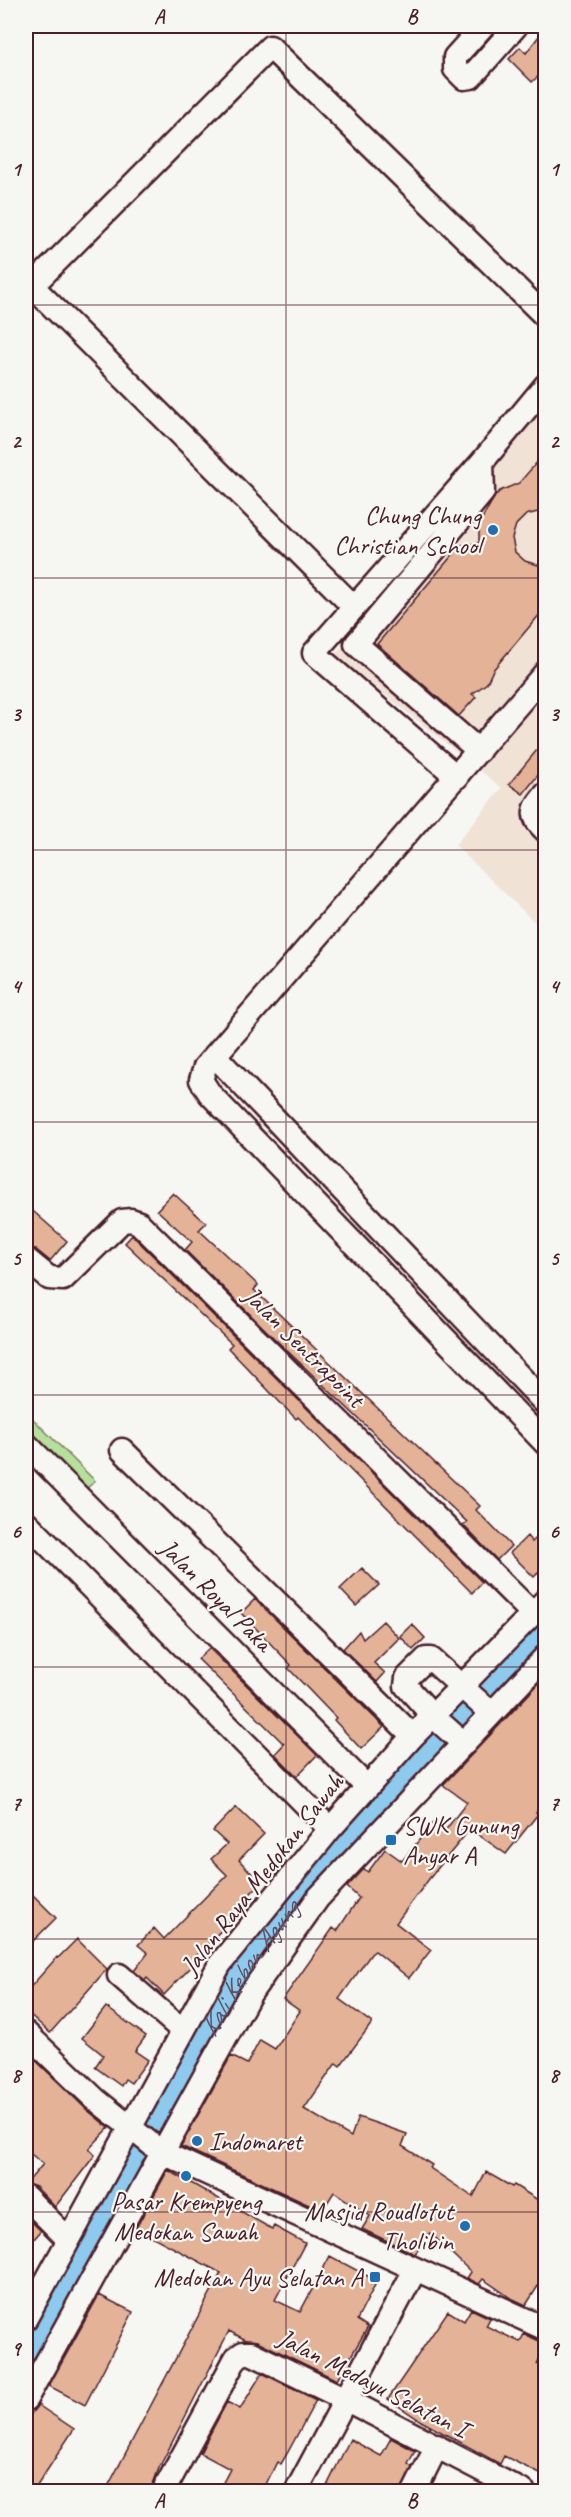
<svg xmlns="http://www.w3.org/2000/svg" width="571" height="2517" viewBox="0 0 571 2517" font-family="Caveat,sans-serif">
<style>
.built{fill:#f1e2d6}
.green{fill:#b6e19d;stroke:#808064;stroke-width:1.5}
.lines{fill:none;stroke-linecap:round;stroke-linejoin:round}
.river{stroke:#8ec9ee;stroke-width:32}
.building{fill:#e4b296;stroke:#4a1f2b;stroke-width:1.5}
.minor-casing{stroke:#4a1f2b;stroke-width:27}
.minor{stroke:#f6f6f2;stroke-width:22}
.grid{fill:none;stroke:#4a1f2b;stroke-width:1.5;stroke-opacity:0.55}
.poi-dot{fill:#1f6fb2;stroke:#f6f6f2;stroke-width:2}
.labels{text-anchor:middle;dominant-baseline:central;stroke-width:4.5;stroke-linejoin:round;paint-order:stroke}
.poi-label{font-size:26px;fill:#4a1f2b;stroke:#f6f6f2;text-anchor:end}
.street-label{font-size:26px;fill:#4a1f2b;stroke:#f6f6f2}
.water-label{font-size:27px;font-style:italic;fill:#5e5266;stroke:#f6f6f2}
.neatline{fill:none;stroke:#4a1f2b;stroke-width:2}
.grid-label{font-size:20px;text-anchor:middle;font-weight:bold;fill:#4a1f2b}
</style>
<rect width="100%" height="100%" fill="#f6f6f2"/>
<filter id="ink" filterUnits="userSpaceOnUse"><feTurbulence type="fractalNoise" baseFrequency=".0167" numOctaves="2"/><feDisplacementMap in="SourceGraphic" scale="12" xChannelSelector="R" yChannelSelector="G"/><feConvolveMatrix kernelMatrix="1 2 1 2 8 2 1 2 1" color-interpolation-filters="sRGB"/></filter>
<g filter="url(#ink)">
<path class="built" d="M545,406v526l-90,-87 47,-57 -167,-133z"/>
<path class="green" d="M26,1412l69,69 -9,8 -60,-60z"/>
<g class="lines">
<path class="river" id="s1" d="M26,2362l129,-242 92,-155 70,-93 229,-245"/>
</g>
<path class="building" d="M546,27v42l-14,13 -23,-23 11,-12 6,6z
M546,452v58l-20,5 -10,10 -4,13 3,14 10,9 13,4 8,-2v44l-53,63 -6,13 -15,11 4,3 -17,19 -82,-72 84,-99 18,-2v-19l16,-28 5,-5 19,-8z
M546,739v26l-23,29 -14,-10z
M173,1193l33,30 -7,7 59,55 -4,5 226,216 -4,4 35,36 -14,14 -34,-35 4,-3 -189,-180 -93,-92 7,-8 -35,-32z
M26,1205l41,36 -17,20 -15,-12 -9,-3z
M132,1235l350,347 -10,11 -174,-176 -2,2 -27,-28 -41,-43 4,-4 -107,-101z
M546,1529v36l-12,12 -24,-24 17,-17 5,6z
M362,1568l17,17 -23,21 -16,-17z
M255,1599l129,128 -23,22 -27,-29 2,-2 -48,-50 3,-3 -50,-52z
M383,1621l16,17 -25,25 11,10 -8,9 -34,-33 16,-18 4,8z
M412,1624l13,14 -12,12 -13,-14z
M209,1648l108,107 -20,21 -22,-22 9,-10 -86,-85z
M546,1676v123l-10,13 2,2 -32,40 -36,-25 -41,50 -33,44 35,27 -22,28 -34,-27 -4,3 -32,45 33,24 -32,43 -4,-3 -32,46 47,28 7,-20 49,17 -5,12 30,19 -2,3 43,29 13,-25 26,15 2,-2 32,20v86l-8,-5 -12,19 -15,-7 -28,-19 -4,5 -12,-6 4,-6 -41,-39 -15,21 -53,-25 8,-13 -36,-24 -12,19 -141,-65 50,-90 16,8 13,-24 15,9 25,-38 -17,-12 50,-71 4,3 22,-33 -12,-11 17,-18 4,3 17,-23 17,12 31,-38 11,9 23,-30 -24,-17z
M236,1807l28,27 -25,26 22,23 -18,18 4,3 -58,59 3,3 -28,29 -17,-17 -2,2 -11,-9 14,-18 -10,-8 16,-17 10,11 63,-64 -16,-16 16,-15 -14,-13z
M26,1888l30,30 -30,30z
M77,1939l30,30 -57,64 -24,-22v-19l31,-35 1,1z
M106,2007l40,29 -11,15 13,9 -17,23 -6,-4 -4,7 -26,-19 8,-12 -21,-17z
M26,2051l60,58 23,19 -20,21 6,6 -40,52 -19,-20 -10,-3 17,-20 -17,-14z
M168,2170l104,59 2,-3 31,17 -30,57 25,12 30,-56 47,25 -20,39 11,7 -31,53 -80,-39 -11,-1 -17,-9 -70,137 -9,24h-45l116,-219 -85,-45z
M26,2216l15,15 -15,17z
M99,2295l34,17 -48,93 -36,-19z
M471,2309l19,9 -4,8 34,16 4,-8 22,10 -9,20 9,4v109l-42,-21 -4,8 -79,-43 -33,-22 60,-88 16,10z
M262,2373l54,27 -28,52 -7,12 -4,-2 -15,30h-44l12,-23 -30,-16 27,-51 13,7z
M38,2405l36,24 -41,63h-7v-72z
M391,2438l24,13 -7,13 4,3 -11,25h-77l26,-53 31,17z"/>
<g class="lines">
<g class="minor-casing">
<path id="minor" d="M483,26l-28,31v12l9,9 7,-1 45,-51
M354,607l-322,-321 238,-239 276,270
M546,672l-341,395 -4,13 9,14 336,350
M479,751l-123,-107 127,-152 -1,-30
M457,777l-143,-124 168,-191 64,-77
M546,794c-14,16 -16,22 0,37
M215,1056l331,348
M26,1259l23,19 14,1 59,-58 9,-1 8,3 394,391
M26,1444l341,343
M122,1450l291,286
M26,1522l304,307
M464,1744l-30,-27 -28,-31 1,-8 19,-19h5l60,54
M119,1975l64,56
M26,2033l69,66 66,53 385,177
M26,2197l42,42
M26,2318l194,-354 110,-135 83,-93 133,-136
M26,2399l224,-405 68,-96 228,-242
M163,2492l73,-134 7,-5h8l94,46 179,93
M296,2492l119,-222
M414,2492l23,-46"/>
</g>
<use href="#minor" class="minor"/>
</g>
</g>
<path class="grid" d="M286,26v2466M26,305h520M26,578h520M26,850h520M26,1122h520M26,1395h520M26,1667h520M26,1939h520M26,2212h520"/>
<g class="poi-dot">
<circle cx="493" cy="530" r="6"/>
<rect x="385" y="1834" width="12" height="12" rx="3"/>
<circle cx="197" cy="2141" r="6"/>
<circle cx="186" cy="2176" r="6"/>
<circle cx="465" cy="2226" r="6"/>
<rect x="369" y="2271" width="12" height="12" rx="3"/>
</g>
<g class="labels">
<g class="poi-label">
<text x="481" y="515">Chung Chung<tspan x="481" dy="30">Christian School</tspan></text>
<text x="403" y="1825" text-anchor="start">SWK Gunung<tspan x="403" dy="30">Anyar A</tspan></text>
<text x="209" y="2141" text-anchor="start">Indomaret</text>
<text x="186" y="2201" text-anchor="middle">Pasar Krempyeng<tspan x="186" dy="30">Medokan Sawah</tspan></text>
<text x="453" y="2211">Masjid Roudlotut<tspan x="453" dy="30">Tholibin</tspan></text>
<text x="363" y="2277">Medokan Ayu Selatan A</text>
</g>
<g class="street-label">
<text transform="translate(304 1347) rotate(45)">Jalan Sentrapoint</text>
<text transform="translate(216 1595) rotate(45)">Jalan Royal Paka</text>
<text transform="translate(262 1874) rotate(-52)">Jalan Raya Medokan Sawah</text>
<text transform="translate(373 2383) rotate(27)">Jalan Medayu Selatan I</text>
</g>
<g class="water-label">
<text stroke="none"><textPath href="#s1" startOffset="453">Kali Kebon Agung</textPath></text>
</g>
</g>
<rect width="571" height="2517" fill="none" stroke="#f6f6f2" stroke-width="66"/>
<rect x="33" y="33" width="505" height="2451" class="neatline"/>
<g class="grid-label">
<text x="159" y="23">A</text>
<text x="412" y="23">B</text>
<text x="16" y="176">1</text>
<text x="554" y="176">1</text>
<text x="16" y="448">2</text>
<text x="554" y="448">2</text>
<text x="16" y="721">3</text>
<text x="554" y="721">3</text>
<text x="16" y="993">4</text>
<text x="554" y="993">4</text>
<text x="16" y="1265">5</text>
<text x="554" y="1265">5</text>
<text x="16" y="1538">6</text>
<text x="554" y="1538">6</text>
<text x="16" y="1810">7</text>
<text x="554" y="1810">7</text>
<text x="16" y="2082">8</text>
<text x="554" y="2082">8</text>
<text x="16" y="2355">9</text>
<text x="554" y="2355">9</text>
<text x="159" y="2507">A</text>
<text x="412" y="2507">B</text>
</g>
</svg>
